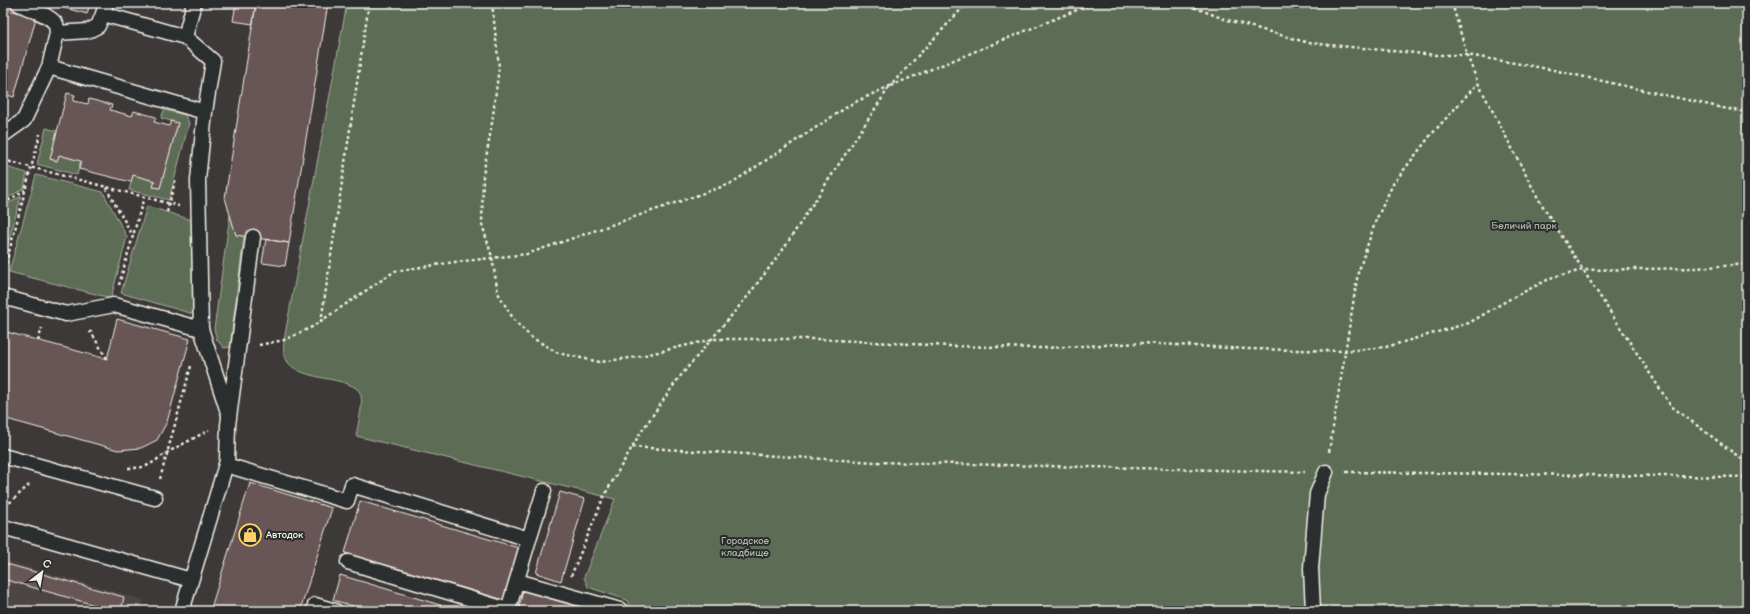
<svg xmlns="http://www.w3.org/2000/svg" width="1750" height="614" viewBox="0 0 1750 614" font-family="'Balsamiq Sans',sans-serif">
<style>
.built{fill:#4d4544}
.green{fill:#5d6c54;stroke:#a8ae9e}
.building{fill:#685554;stroke:#f4f1e8}
.lines{fill:none;stroke-linecap:round;stroke-linejoin:round}
.service-casing{stroke:#f4f1e8;stroke-width:17}
.path{stroke:#f4f1e8;stroke-width:2.5;stroke-dasharray:3 3;stroke-linecap:butt}
.service{stroke:#2a2d2e;stroke-width:14}
.labels{text-anchor:middle;dominant-baseline:central;stroke-width:4;stroke-linejoin:round;paint-order:stroke}
.park-label{font-size:10px;fill:#b0b5a5;stroke:#2a2d2e}
.poi-label{font-size:10px;fill:#f4f1e8;stroke:#2a2d2e;text-anchor:start}
</style>
<rect width="100%" height="100%" fill="#3d3939"/>
<filter id="ink" filterUnits="userSpaceOnUse"><feTurbulence type="fractalNoise" baseFrequency=".025" numOctaves="2"/><feDisplacementMap in="SourceGraphic" scale="8" xChannelSelector="R" yChannelSelector="G"/><feConvolveMatrix kernelMatrix="1 2 1 2 8 2 1 2 1" color-interpolation-filters="sRGB"/></filter>
<g filter="url(#ink)">
<path class="built" d="M3,560l141,40 -3,11h-138z"/>
<path class="green" d="M347,3h1400v608h-1116l-4,-11 -39,-13 -4,-10 31,-78 -259,-63c2,-12 7,-29 5,-41 -6,-22 -72,-10 -77,-42 -1,-4 0,-9 0,-13z
M164,110l21,5 4,8 -20,77 -40,-10 4,-15 22,6 -2,6 7,1 18,-65 -17,-5z
M46,128l11,3 -7,28 7,2 2,-6 22,6 -4,14 -40,-11z
M3,166l24,7 -3,15 -21,13z
M36,175l67,17 24,45 -16,61 -102,-26z
M21,196l-18,66v-55z
M147,206l48,15 1,91 -3,2 -72,-21z
M230,215l6,20 8,1 -14,111 -6,1 -7,-8 -3,-11z"/>
<path class="building" d="M47,3h43l-3,11z
M236,3h20l-3,21 -20,-3z
M256,3h72l-39,240 -53,-8 -11,-37z
M3,8l33,10 -22,79 -11,-3z
M67,93l8,2 -2,6 15,3 1,-5 23,6 -2,5 22,6 2,-5 22,6 -2,5 15,4 2,-5 7,2 -18,65 -7,-1 2,-6 -22,-6 -2,7 -52,-13 2,-8 -22,-6 -2,6 -7,-2z
M266,239l23,4 -4,23 -23,-3z
M117,319l73,20 -23,83 -10,18 -16,8 -23,2 -115,-32v-87l104,28z
M250,483l82,25 -32,103h-90z
M560,492l25,7 -24,82 -25,-8z
M360,501l159,47 -15,52 -159,-47z
M3,563l121,34 -3,14h-5l-113,-32z
M340,575l120,36h-91l-36,-11z
M523,591l71,20h-76z
M3,608l12,3h-12z"/>
<g class="lines">
<g class="service-casing">
<path id="service" d="M18,3c13,8 28,9 38,21l1,9 -8,34 156,45
M106,3l-3,11 82,23 9,-34
M57,33l31,-2 10,-5 5,-12
M185,37l28,24 -8,51 -7,68 3,149 28,86
M3,135l21,-15 25,-53
M3,297l63,17 48,-9 87,24
M3,456l152,42
M226,465l121,36 5,-16 177,54 -21,71 -160,-48
M3,527l188,53
M529,539l15,-48
M517,581l103,29
M182,611l45,-150 1,-36 25,-188
M314,611l1,-6 20,6
M1313,611l-2,-43 6,-74 9,-22"/>
</g>
<path class="path" d="M492,3l7,64 -7,56 -9,53 -1,48 10,33 6,36 16,27 17,17 27,16 42,9 37,-5 76,-18h104l132,7 94,2 99,-5 106,6 97,2 41,-4 83,-24 39,-23 45,-23 30,-7 114,-2 50,-4
M1183,3l41,16 85,24 127,12h31l82,14 174,39 24,4
M1452,3l15,52 11,28 61,117 44,70 88,136 76,57
M3,160l176,46
M106,188l27,48
M3,204l22,-14
M167,212l9,-34
M3,275l37,-141
M119,285l25,-88
M321,322l48,-319
M89,332h2l16,27
M38,341l4,-13
M259,345l25,-5 28,-13 83,-56 60,-9 72,-8 203,-70 123,-81 37,-17 77,-83
M632,447l243,15 430,10
M1329,452l29,-179 18,-53 17,-36 37,-48 48,-53
M128,468c23,1 24,-7 42,-17 13,-7 26,-14 39,-21
M1346,472l401,5
M160,479l31,-113
M5,507l24,-22
M571,576l33,-80 35,-61 39,-56 69,-82 35,-46 108,-165 204,-83"/>
<use href="#service" class="service"/>
</g>
</g>
<defs>
<g id="shop-ring" transform="scale(1.15)"><circle r="9.5" fill="#2a2d2e" stroke="#ffd166" stroke-width="1.5"/><path d="M-5-2.5h2.3a2.7 3.5 0 0 1 5.4 0H5L5.5 6h-11ZM-1.5-2.5h3a1.5 2.3 0 0 0-3 0Z" fill="#ffd166"/></g>
</defs>
<g fill-rule="evenodd">
<use href="#shop-ring" x="250" y="535"/>
</g>
<g class="labels">
<g class="park-label">
<text x="1524" y="226">Беличий парк</text>
<text x="745" y="541">Городское<tspan x="745" dy="12">кладбище</tspan></text>
</g>
<g class="poi-label">
<text x="266" y="535">Автодок</text>
</g>
</g>
<rect width="1750" height="614" fill="none" stroke="#2a2d2e" stroke-width="16"/>
<rect x="8" y="8" width="1734" height="598" fill="none" stroke="#f4f1e8" stroke-width="1.5" filter="url(#ink)"/>
<g transform="translate(42 572) rotate(31)" stroke="#2a2d2e" stroke-width="3" paint-order="stroke">
<path d="M0-3L7 15L0 10L-7 15Z" fill="#f4f1e8"/>
<text y="-6" font-size="11" font-weight="bold" text-anchor="middle" fill="#f4f1e8">С</text>
</g>
</svg>
